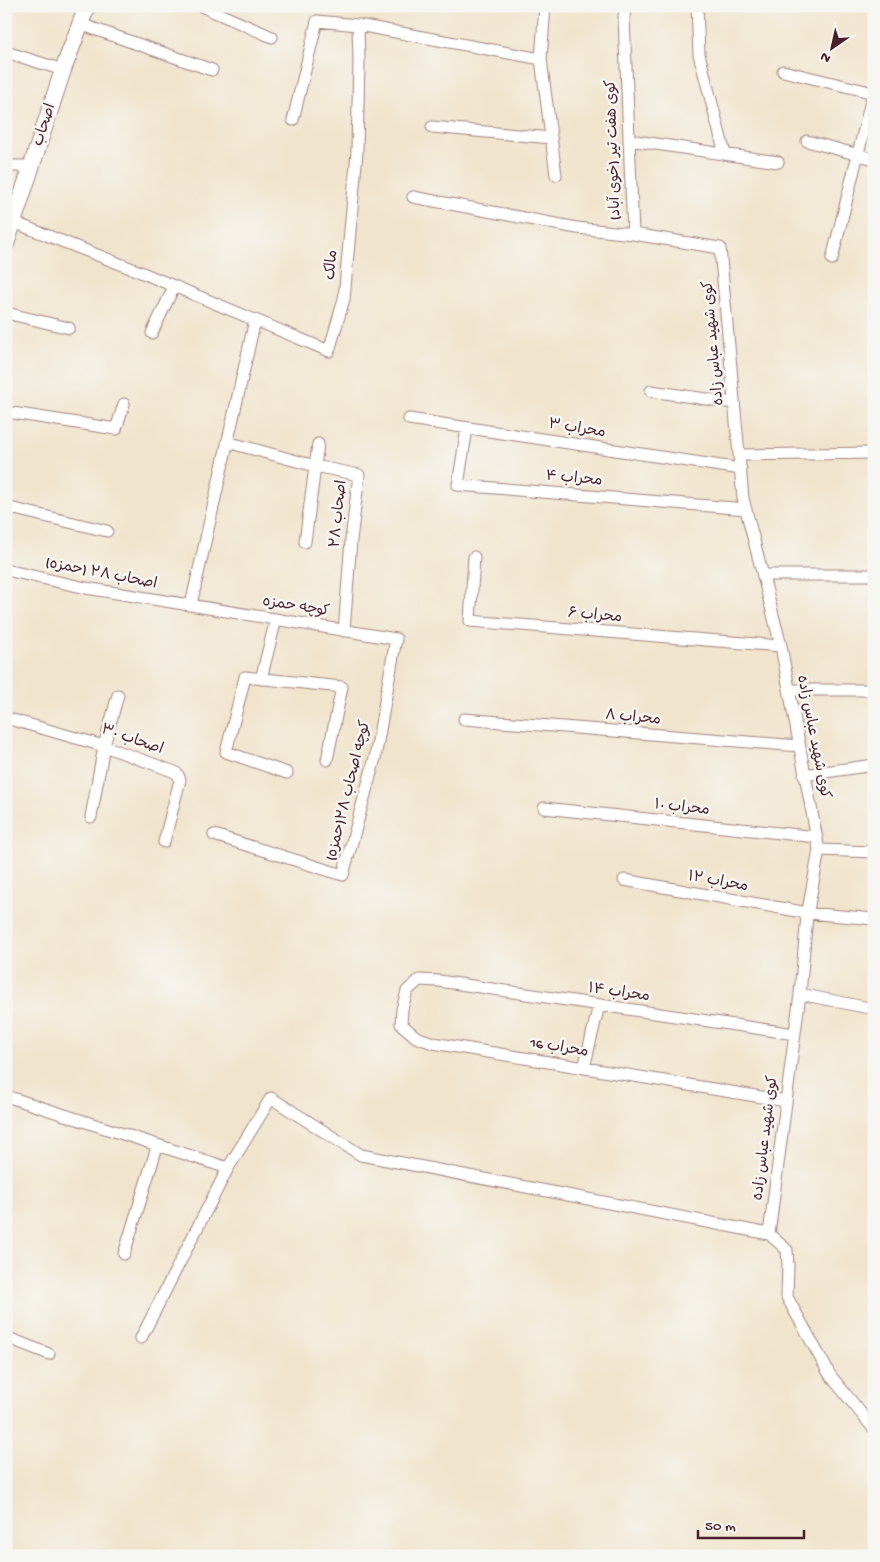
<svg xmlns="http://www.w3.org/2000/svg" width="880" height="1562" viewBox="0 0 880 1562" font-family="'Gochi Hand','Playpen Sans Arabic',sans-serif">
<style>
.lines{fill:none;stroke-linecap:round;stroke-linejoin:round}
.street-casing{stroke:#9e827c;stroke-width:13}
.secondary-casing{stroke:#9e827c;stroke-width:18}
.street{stroke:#fff;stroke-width:11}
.secondary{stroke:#fff;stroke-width:16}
.labels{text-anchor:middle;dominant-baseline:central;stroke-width:5;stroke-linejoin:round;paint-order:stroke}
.street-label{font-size:15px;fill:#4a1f2b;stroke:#f6f6f2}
</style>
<rect width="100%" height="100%" fill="#f6f6f2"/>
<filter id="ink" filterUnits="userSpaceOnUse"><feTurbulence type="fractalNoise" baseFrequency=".02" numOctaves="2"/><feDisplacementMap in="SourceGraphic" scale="10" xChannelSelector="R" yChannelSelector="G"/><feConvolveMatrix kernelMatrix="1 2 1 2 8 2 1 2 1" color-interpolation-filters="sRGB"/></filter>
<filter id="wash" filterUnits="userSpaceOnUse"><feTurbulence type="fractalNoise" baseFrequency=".0096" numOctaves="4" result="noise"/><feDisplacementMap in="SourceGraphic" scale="20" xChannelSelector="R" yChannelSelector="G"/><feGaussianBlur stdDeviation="1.12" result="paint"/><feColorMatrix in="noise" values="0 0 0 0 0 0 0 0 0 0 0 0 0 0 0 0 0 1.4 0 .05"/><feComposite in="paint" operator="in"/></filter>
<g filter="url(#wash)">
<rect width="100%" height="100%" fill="#f1e4cc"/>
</g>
<g filter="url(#ink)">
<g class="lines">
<g class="street-casing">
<path id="street" d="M201,6l71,31
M545,6l-4,53 15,116
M625,6l-1,12 9,216 87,14 23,250 38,148 38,204 -12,66 -7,78 -31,240
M697,6l2,48 26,100
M80,24l132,46
M6,52l57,18
M783,71l91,22
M293,120l24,-99 41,4
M432,127l119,11
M629,140l149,22
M807,141l67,18
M6,166h25
M413,197l164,31 56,6
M13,222l125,49 191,80 15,-52 13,-147 2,-91 -1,-36 183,34
M832,259l41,-166
M6,313l63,15
M152,333l22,-46
M651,391l83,12
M6,412l110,17 8,-25
M409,419l332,50
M467,428l-9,57 288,24
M227,442l88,24 44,9 -8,65 -7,91
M739,455l135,-2
M6,507l101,24
M305,542l13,-98
M474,557l-4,64 311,25
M6,570l80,18 310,51 -21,119 -32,117 -129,-40
M763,575h111
M191,605l64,-285
M261,679l15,-60
M789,690h85
M6,718l98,28 71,26 3,3 2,5 -16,62
M464,719l335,27
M287,773l-61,-21 19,-75 97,10 -15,73
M804,775l70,-10
M544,808l273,29
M91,817l13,-71 14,-51
M819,850l55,2
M624,880l184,33 66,6
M800,994l74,15
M584,1068l15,-63
M6,1096l222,72
M786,1101l-353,-58 -17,-6 -15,-13 1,-15 5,-18 12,-11 20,1 356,53
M124,1254l33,-107
M6,1337l43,17
M141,1338l87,-170 43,-70 90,57 408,79 18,16 1,15 -1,32 43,78 44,54"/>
</g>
<g class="secondary-casing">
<path id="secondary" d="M6,244l57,-174 24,-64"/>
</g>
<use href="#street" class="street"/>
<use href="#secondary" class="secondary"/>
</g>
</g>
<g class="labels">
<g class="street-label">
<text transform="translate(45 125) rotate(-72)">اصحاب</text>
<text transform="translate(614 150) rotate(-92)">کوی هفت تیر (خوی آباد)</text>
<text transform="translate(332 265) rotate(-85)">مالک</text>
<text transform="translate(714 343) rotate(-95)">کوی شهید عباس زاده</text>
<text transform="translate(577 429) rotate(9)">محراب ۳</text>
<text transform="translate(574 479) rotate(5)">محراب ۴</text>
<text transform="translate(339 514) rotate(-84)">اصحاب ۲۸</text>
<text transform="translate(101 574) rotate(11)">اصحاب ۲۸ (حمزه)</text>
<text transform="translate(296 607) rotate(9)">کوچه حمزه</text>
<text transform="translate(595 616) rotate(5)">محراب ۶</text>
<text transform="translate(633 718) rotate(5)">محراب ۸</text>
<text transform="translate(813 737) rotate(79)">کوی شهید عباس زاده</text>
<text transform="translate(132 740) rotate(19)">اصحاب ۳۰</text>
<text transform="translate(349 791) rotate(-76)">کوچه اصحاب ۲۸(حمزه)</text>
<text transform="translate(682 808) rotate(6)">محراب ۱۰</text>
<text transform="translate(718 882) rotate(10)">محراب ۱۲</text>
<text transform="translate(619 993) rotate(8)">محراب ۱۴</text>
<text transform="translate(559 1048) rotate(9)">محراب 16</text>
<text transform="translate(766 1138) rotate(-83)">کوی شهید عباس زاده</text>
</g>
</g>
<rect width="880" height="1562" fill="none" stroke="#f6f6f2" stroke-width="25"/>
<g transform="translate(832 48) rotate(214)" stroke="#f6f6f2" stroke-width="4" paint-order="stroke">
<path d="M0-4L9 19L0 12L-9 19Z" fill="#4a1f2b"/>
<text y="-8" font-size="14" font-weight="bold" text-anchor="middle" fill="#4a1f2b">N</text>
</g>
<path d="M698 1530v8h106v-8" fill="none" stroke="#4a1f2b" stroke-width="2.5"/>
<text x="705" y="1530" font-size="15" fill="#4a1f2b" stroke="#f6f6f2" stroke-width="4" paint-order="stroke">50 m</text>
</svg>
